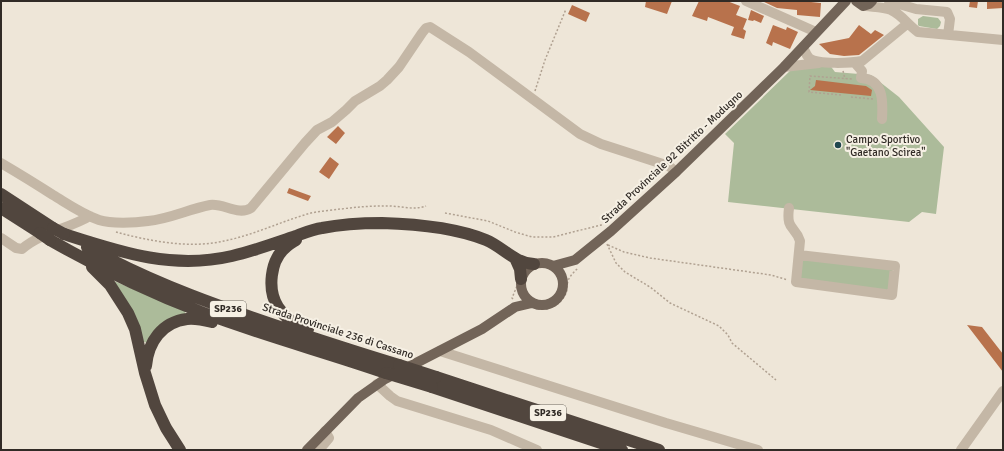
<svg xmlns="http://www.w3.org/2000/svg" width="1004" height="451" viewBox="0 0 1004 451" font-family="Signika,sans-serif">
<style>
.green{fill:#acbb9a}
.building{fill:#b8724c}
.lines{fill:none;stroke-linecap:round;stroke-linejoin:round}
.path{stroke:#b0a191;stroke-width:1.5;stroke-dasharray:2 2;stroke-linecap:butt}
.minor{stroke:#c4b7a6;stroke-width:10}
.major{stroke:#726458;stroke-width:10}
.highway{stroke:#51463e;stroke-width:12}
.highway-bridge{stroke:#51463e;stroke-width:12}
.poi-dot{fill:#20464e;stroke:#f6f0e4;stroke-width:1.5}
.labels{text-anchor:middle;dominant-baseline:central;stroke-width:4;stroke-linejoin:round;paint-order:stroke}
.shield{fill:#f6f0e4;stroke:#6c665f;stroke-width:1}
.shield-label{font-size:10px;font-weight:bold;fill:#312b26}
.poi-label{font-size:11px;fill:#312b26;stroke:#f6f0e4;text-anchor:start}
.street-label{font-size:11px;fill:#312b26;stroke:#f6f0e4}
</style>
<rect width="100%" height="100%" fill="#eee6d8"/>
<path class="green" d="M923,16l15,2 3,4 -1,4 -3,3 -18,-3 -1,-1v-6z
M829,64l6,8 36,3 28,22 45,50 -8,67 -14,-2 -13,10 -181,-20 6,-59 -9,-9 68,-66z
M796,256l97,11 -3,30 -96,-13z
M114,281l71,30v3l-38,29 -5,-2z"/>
<path class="building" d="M646,1h26l-5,13 -22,-7z
M699,1h28l13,5 -4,9 11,4 -4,10 3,2 -2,8 -13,-4 3,-8 -26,-10 -1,4 -15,-5z
M762,1h39l20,2 -1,14 -23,-2v-5l-20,-2z
M970,1h8l-1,7 -8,-1z
M987,1h16v7l-16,1z
M572,5l18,8 -4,9 -18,-8z
M751,10l13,6 -3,7 -7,-3 -1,1 -5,-1z
M773,25l13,5 1,-3 11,5 -8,17 -17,-7 -1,4 -6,-3z
M859,25l12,9 4,-4 9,5 -25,20 -15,1 -14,-2 -11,-10 30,-6z
M816,80l50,6 6,4 -1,6 -61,-6 5,-4z
M338,126l7,7 -9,11 -9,-7z
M330,157l9,7 -10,15 -10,-7z
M289,188l22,8 -3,5 -21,-8z
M967,325l15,2 21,27v18z"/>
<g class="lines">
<path class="path" d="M843,71l2,8
M535,91l10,-31 21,-51
M841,95l-32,-3 1,-16 42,3
M851,97l22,2
M445,213l43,8 27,11 17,5h21l48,-12 2,1
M116,232c33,9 74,17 108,9 30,-6 58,-20 87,-28 10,-2 21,-3 30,-4 15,-2 29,-3 43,-3 14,-1 29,5 42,0
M607,244l9,19 9,9 25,15 20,16 49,23 9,9 4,8 44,37
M608,245l16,7 26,6 121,17 17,5
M513,299l-1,-1 5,-12
M538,309c13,1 25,-5 29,-19 0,-4 0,-9 3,-13 2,-3 5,-6 8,-9"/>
<path class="minor" d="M746,1l70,31
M889,1l27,8 31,3 3,7 -2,16
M866,6c8,1 18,1 25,4 10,4 18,16 27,22l85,8
M803,47c2,4 3,8 6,11 8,7 43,5 53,3l45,-37
M855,63l7,8 -1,7c23,1 22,24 21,41
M784,67l35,-4
M1,163c17,10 35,21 52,32 15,9 29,19 46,25 12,4 36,3 49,1 21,-2 41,-12 62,-16 14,-2 28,11 41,3l54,-65 12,-13 15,-8 14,-12 9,-9 25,-15 7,-6 12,-13 23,-34 4,-5 4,-1 39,25 111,82 21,10 68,22 7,6
M789,208c-3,23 6,17 11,33l-4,41 96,13 3,-29 -96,-11
M1,238l15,10 6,1c20,-17 46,-20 68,-33
M440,351l226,72 92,27
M377,384l13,12 7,5 94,29 46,20
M319,450l10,-12 -4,-7
M961,450l42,-59"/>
<path class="major" d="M856,1l7,5 6,-2 3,-3
M521 284a21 21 0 1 1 42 0a21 21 0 1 1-42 0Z
M553,266l22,-6 36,-29 65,-59 108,-105 62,-66
M307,450l51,-52 27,-19 97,-50 33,-22 17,-4"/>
<path class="highway" d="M1,194l52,34
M1,208l39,25
M64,234c56,18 108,36 168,22 22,-5 43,-13 64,-20 8,-3 17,-7 26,-8 20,-4 40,-5 60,-5 34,1 72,4 104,17 17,7 28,23 48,24
M50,240c49,28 99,52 151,72 61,23 124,40 185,61
M296,240c-3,2 -7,4 -10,7 -16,13 -19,43 -8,60 7,11 18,18 30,22
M87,247c66,37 139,62 211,86 34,11 67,22 101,32
M516,260l4,9 1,10
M92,267l18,18 18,28 7,16 10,44 10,32 11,23 14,22
M146,366c2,-24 16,-44 41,-47 8,-1 17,1 25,3
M436,377l223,73
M432,387l190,63"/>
<path class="highway-bridge" d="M53,228l11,6
M40,233l10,7
M399,365l37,12
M386,373l46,14"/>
</g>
<circle class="poi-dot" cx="838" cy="145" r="4"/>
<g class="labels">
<g class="shield">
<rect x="210" y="301" width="36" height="16" rx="3"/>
<rect x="530" y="405" width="36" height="16" rx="3"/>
</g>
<g class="shield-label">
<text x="228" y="309">SP236</text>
<text x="548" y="413">SP236</text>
</g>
<g class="poi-label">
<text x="846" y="139">Campo Sportivo<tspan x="846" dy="13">"Gaetano Scirea"</tspan></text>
</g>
<g class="street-label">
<text transform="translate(672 157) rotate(-43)">Strada Provinciale 92 Bitritto - Modugno</text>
<text transform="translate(338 331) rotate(18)">Strada Provinciale 236 di Cassano</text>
</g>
</g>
<rect width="1004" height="451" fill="none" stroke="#312b26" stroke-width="4"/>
</svg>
